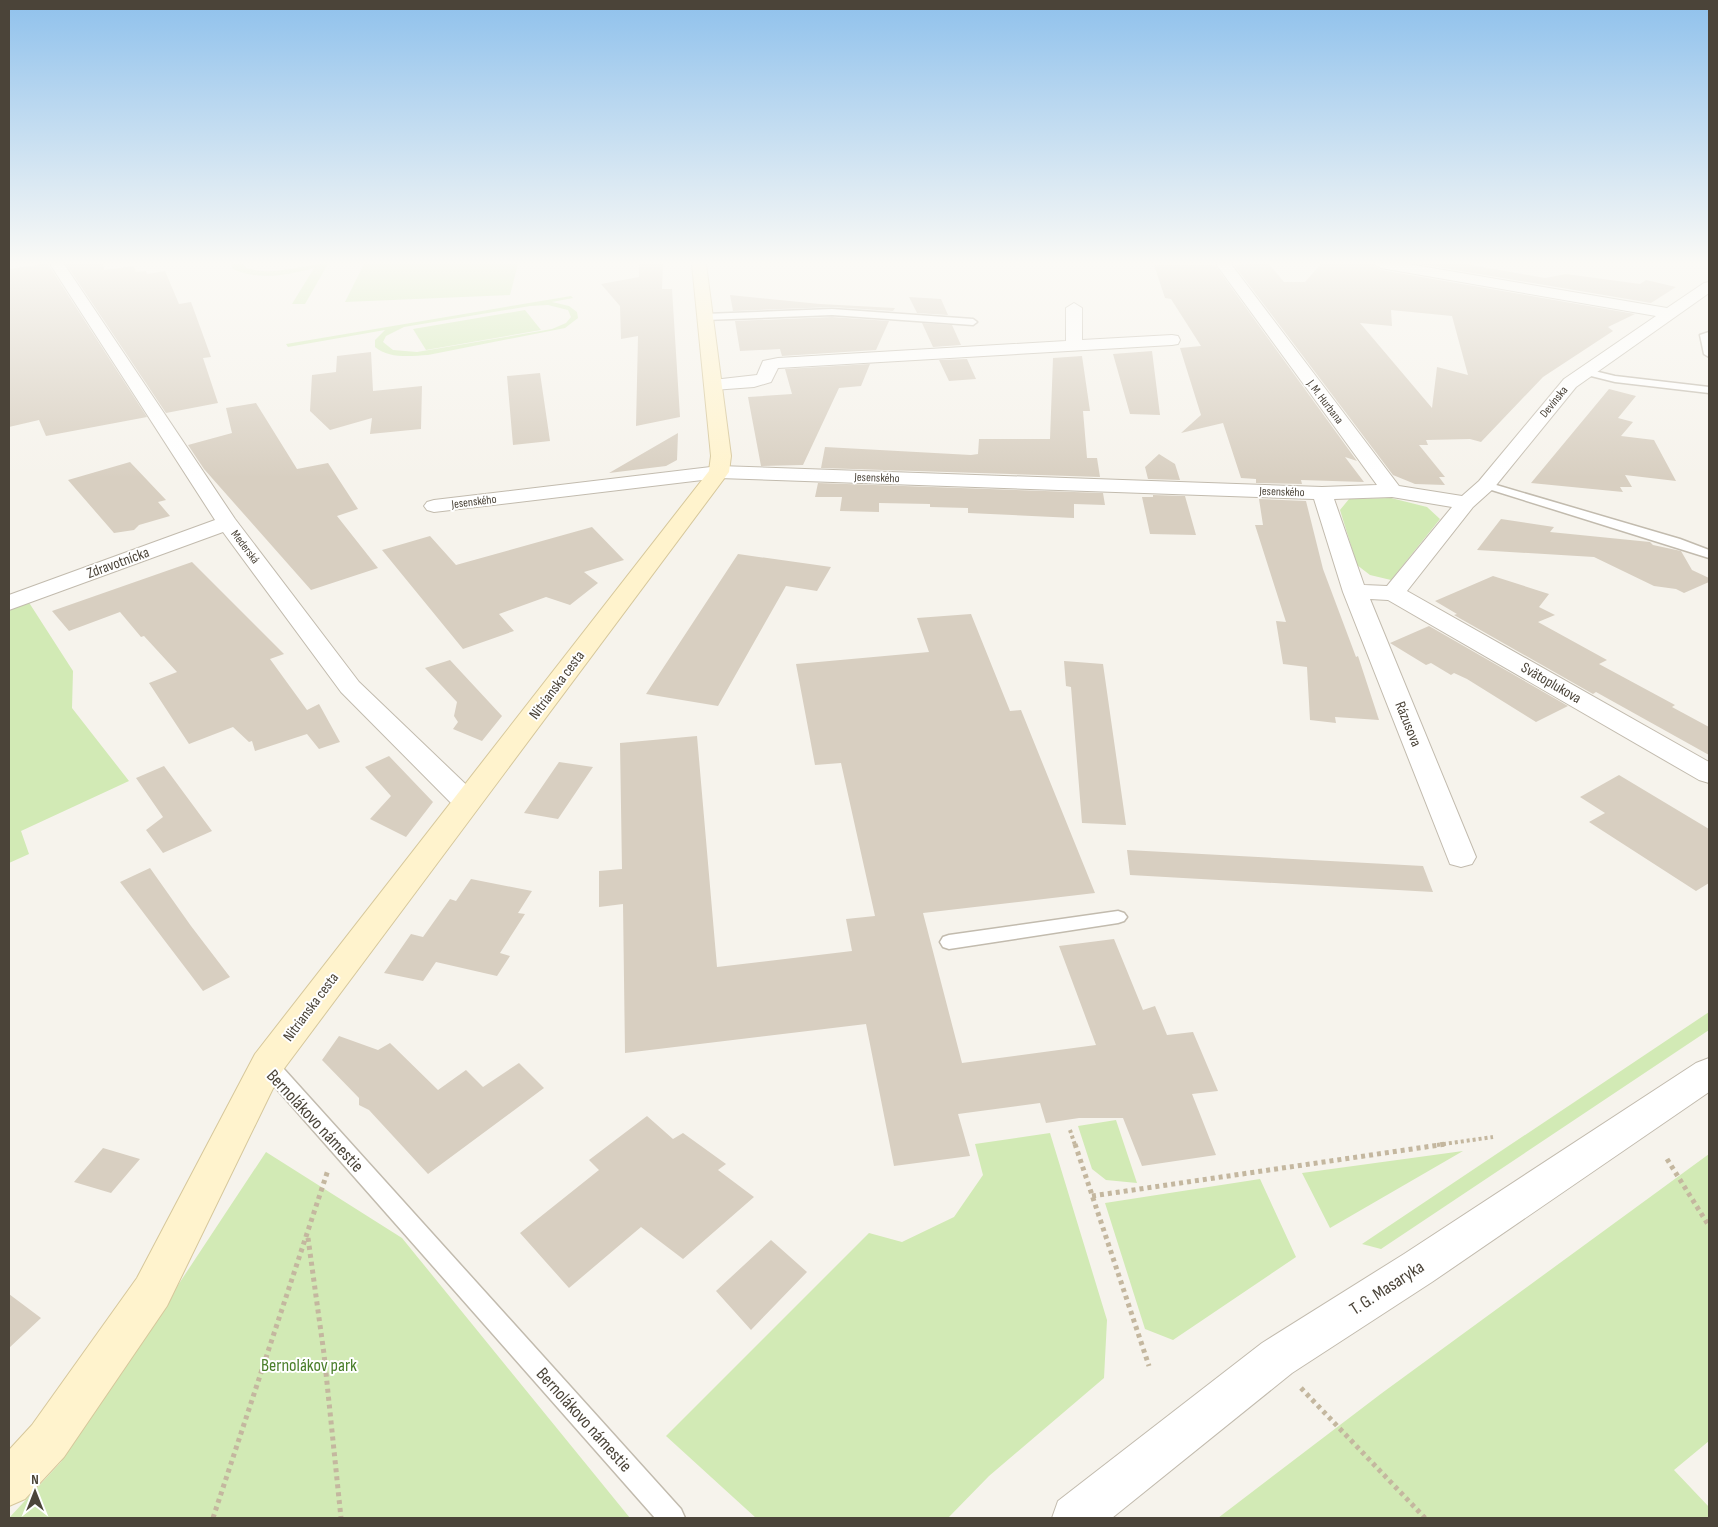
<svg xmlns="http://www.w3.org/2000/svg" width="1718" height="1527" viewBox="0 0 1718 1527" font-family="'Sofia Sans Condensed',sans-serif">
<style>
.green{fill:#d2eab5;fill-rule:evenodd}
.building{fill:#d8cfc1;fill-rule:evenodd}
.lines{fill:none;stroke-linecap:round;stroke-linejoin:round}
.lane-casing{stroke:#c2bbae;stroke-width:3}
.street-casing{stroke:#c2bbae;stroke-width:2}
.secondary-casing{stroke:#d6c79b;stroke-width:2}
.path-far1{stroke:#c4b79f;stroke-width:4;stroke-dasharray:3 3;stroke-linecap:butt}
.path{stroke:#c4b79f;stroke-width:5;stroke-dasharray:4 4;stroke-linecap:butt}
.lane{fill:#fff;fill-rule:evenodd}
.street{fill:#fff;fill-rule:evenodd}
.secondary{fill:#fff3cd;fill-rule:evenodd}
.labels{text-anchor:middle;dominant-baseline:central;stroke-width:4;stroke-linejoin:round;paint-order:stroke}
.far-street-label{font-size:12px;fill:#4b4439;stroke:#fff}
.street-label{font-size:15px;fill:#4b4439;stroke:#fff}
.near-street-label{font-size:18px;fill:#4b4439;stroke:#fff}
.near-park-label{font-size:18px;fill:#4a7f2a;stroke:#fff}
</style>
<rect width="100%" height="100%" fill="#f6f3ec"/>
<path class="green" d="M231,264h13l2,4c29,9 54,-4 82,-4l-23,40h-13l22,-36c-26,7 -56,13 -81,1z
M364,264h154l-8,31 -165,7z
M571,296l2,2 -21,4 17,4 8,6 1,6 -13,10 -137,27c-17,1 -39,4 -53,-8v-7l10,-10 -97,17 -2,-3zM548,305l20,5 3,7 -5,6 -14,6 -135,23 -24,-2 -10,-8 3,-6 18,-9 126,-21z
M525,310l16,20 -115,20 -13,-21z
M1391,498l36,9 13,12 -49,61 -21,-5 -13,-10 -17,-55 9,-11z
M28,601l45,70 -1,37 57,73 -108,50 8,23 -20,9v-255z
M1709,1012v18l-328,219 -19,-5z
M1116,1120l21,63 -31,-3 -14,-11 -14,-43z
M1050,1133l57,187 -3,58 -115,98 -41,42h-192l-90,-82 203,-203 33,9 52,-25 29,-42 -8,-31z
M1463,1151l-133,77 -28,-55z
M266,1152l136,86 228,280h-621l52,-56z
M1709,1154v287l-35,29 35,37v11h-491l164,-125z
M1260,1179l36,78 -123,83 -28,-11 -40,-126z"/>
<path class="building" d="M43,264h5l99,153 -101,19 -7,-16 -30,7v-158z
M66,264h37l1,6 30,-4 2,6 10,-1 1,3 18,-3 14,33 12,-2 20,55 -8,1 15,45 -52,10z
M639,264h24l-1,25h10l8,128 -44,9 2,-90 -17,3 -1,-33 -19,-22 38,-7z
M1269,264l15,18h21l16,-18h51l9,6 254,44 -27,13 5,4 -70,46 -62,65 -11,-3 -44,1 2,5h-9l26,32h-6l6,8 -30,-1 -22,-9 -159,-210zM1391,310l61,6 16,59 -31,-8 -5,41 -72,-85 32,3z
M1420,264h46l79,14 21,-4 74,10 6,-4 30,7 -25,16z
M1154,265h61l142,196 -12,-4 19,25 -63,-2 1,4 -46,-1v-4l-15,-1 -18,-55 -42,10 20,-18 -21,-67 21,-2 -30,-47 -6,-1z
M730,295l90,9 75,4 -2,3 -61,-4 -99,4z
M909,297l32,2 7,16 -31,-2z
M832,317l57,4 -13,29 -94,6 -2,-7 -40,2 -5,-30z
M922,323l30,2 9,20 -28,2z
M1152,351l8,64 -30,-1 -17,-60z
M371,352l2,39 49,-5 -1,43 -51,5 2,-16 -42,12 -20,-19 2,-36 24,-3 1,-16z
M1082,356l8,55h-7l4,47h10l3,19 -279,-9 4,-21 146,8 7,-1 1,-15h71l3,-81z
M967,359l9,20 -27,2 -10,-21z
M870,364l-9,22 -22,2 -36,77 -42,1 -13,-69 44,-3 -7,-25z
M540,373l10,68 -37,4 -6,-69z
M1609,389l27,7 -18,22 15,4 -12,14 33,4 22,41 -51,-6 7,12h-12l3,5 -92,-9z
M256,403l41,66 31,-6 30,46 -21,7 41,52 -67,22 -107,-121 -16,-24 44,-12 -6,-25z
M678,433l-1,27 -11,6 -57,7z
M1159,454l16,10 5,16 -32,-1 -3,-12z
M130,462l36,38 -8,2 12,14 -31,9 -5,5 -20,3 -46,-53z
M818,483l285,10 2,12 -31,-1v14l-106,-5v-5l-38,-1v-3l-51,-1v9l-39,-1 2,-14h-27z
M1153,495l32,1 11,39 -46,-1 -8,-37h11z
M1259,499l47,2 17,68 33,88 2,-1 21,64 -44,-3 1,6 -26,-3 -3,-53 -24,-3 -7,-43 10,1 -31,-97h8z
M1501,519l53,8 -4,5 100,10 3,3 28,6 11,19 17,8v4l-25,11 -8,-4 -22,-3 -60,-29 -117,-7z
M592,527l32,33 -40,12 14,11 -28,22 -24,-8 -47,17 15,17 -51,18 -81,-99 48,-14 26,29z
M738,554l93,13 -14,24 -31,-5 -68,120 -72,-12z
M192,562l92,92 -14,5 37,51 12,-6 21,38 -21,7 -12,-15 -52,17 -3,-10 -3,1 -16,-15 -44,17 -40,-61 28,-11 -33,-36 -3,1 -21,-25 -51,19 -17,-20z
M1493,576l56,18 -10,13 16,8 -17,7 69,38 -8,4 76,41 -3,2 37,20v28l-113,-63 -3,2 -139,-79 3,-1 -22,-13z
M971,614l39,97 11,-1 74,183 -172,20 39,150 134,-18 -37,-99 55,-7 29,71 12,-4 12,29 26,-3 25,59 -26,3 24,61 -74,11 -19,-48h-44l-33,5 -6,-20 -82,11 12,42 -76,10 -28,-142 -241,29 -2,-149 -24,3v-36l23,-2 -2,-126 77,-7 20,231 135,-16 -6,-32 29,-3 -34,-153 -26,2 -19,-101 133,-12 -12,-34z
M1429,626l139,80 -32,16 -69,-43 -13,-6 -3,2 -20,-12 -5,2 -36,-22z
M450,660l52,56 -20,25 -29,-12 5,-7 -4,-6 3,-14 -32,-34z
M1064,661l39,3 23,161 -44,-2 -11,-136 -5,-1z
M389,756l44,46 -27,35 -36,-18 21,-23 -26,-29z
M559,762l34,5 -35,52 -34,-6z
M164,766l48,65 -49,22 -17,-23 17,-13 -27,-39z
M1619,775l90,54v54l-13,8 -107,-69 16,-9 -25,-16z
M1127,850l296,16 10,26 -303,-17z
M150,868l41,58 39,51 -27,14 -83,-109z
M471,879l61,12 -14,22 7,1 -25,39 10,3 -13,20 -61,-14 -13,19 -39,-8 27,-39 12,3 27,-38 6,2z
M339,1036l39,14 12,-7 48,47 28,-20 17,17 36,-24 25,25 -116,86 -59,-64 -10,-5v-7l-37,-38z
M647,1116l26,23 10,-6 43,31 -8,6 36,27 -71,62 -42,-32 -72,61 -49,-55 79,-63 -10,-10z
M103,1148l37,11 -29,34 -37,-11z
M771,1240l36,32 -56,58 -35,-39z
M9,1294l32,24 -32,30z"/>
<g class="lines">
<g class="lane-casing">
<path id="lane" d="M832,309l141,10 4,3 -4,3 -141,-10 -127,5 -4,-3 4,-3z
M1709,332v25l-5,-3 -4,-19z
M1586,369l29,7 94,11v6l-94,-11 -32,-8v-4z
M1486,482l194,57 29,11v8l-227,-71 -2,-2z
M1118,911l6,2 3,4 -3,4 -6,2 -169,26 -6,-2 -3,-5 3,-5 6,-2z
M267,1056l7,2 407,451 4,9h-30l-395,-448 -3,-6 3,-6z"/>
</g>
<g class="street-casing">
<path id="street" d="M50,264h14l171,255 124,163 118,113 4,7 -4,7 -10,2 -10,-2 -116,-117 -118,-160 -214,78v-15l206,-75z
M1216,264h15l168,222 63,10 17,-15 85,-102 92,-63 -275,-48 -7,-4h34l259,44 37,-25 5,-1v11l-133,94 -83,102 -20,18 -66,84 302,171v21l-10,-3 -311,-180 -18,-1 106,258 -4,7 -11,3 -11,-3 -107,-272 -29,-93 -595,-21 -285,34 -7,-2 -3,-4 3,-4 7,-2 285,-34 603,21 55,-2zM1392,497l60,10 -65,79 -23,-1 -30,-86z
M1074,303l8,5v32l90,-5 6,1 2,4 -2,4 -6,1 -394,23 -7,14 -17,5 -41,3 -6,-1 -3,-4 3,-4 6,-1 44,-5 6,-14 15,-3 288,-17v-33z
M1709,1058v34l-277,190 -140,91 -180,145h-60l6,-17 204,-158 142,-89 292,-191z"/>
</g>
<g class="secondary-casing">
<path id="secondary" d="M692,264h14l25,192 -2,16 -449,602 -113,232 -103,151 -39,42 -16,7v-56l23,-25 105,-147 118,-224 454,-583 2,-15z"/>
</g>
<path class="path-far1" d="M1070,1130l5,15
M1437,1145l56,-8"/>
<path class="path" d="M1075,1144l74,222
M1667,1159l42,67
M1092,1196l354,-52
M308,1238l16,116 17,164
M1301,1388l124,130
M213,1518l115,-348"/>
<use href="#lane" class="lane"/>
<use href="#street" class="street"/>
<use href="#secondary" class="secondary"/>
</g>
<linearGradient id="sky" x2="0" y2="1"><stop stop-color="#8fc1ec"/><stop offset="0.55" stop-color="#fbfaf6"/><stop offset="1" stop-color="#fbfaf6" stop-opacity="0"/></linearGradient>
<rect width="1718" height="478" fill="url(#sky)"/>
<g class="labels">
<g class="far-street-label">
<text transform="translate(1325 402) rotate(53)">J. M. Hurbana</text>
<text transform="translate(1554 402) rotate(-51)">Devínska</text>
<text transform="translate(877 478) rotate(2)">Jesenského</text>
<text transform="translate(1282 492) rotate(2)">Jesenského</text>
<text transform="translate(474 502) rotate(-7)">Jesenského</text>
<text transform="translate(245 547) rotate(53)">Mederská</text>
</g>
<g class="street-label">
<text transform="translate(118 563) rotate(-20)">Zdravotnícka</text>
<text transform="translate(1551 683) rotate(30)">Svätoplukova</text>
<text transform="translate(557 685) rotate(-53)">Nitrianska cesta</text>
<text transform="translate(1408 724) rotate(68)">Rázusova</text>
<text transform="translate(311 1007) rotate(-53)">Nitrianska cesta</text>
</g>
<g class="near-street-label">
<text transform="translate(315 1121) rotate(47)">Bernolákovo námestie</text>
<text transform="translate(1387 1288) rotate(-33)">T. G. Masaryka</text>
<text transform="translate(584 1420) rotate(48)">Bernolákovo námestie</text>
</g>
<g class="near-park-label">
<text x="309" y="1365">Bernolákov park</text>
</g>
</g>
<rect width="1718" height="1527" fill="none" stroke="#4b4439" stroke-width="20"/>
<g transform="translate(35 1492)" stroke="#ffffff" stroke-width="4" paint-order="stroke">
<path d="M0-4L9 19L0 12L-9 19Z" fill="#4b4439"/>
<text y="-8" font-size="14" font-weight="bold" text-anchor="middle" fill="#4b4439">N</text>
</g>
</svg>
